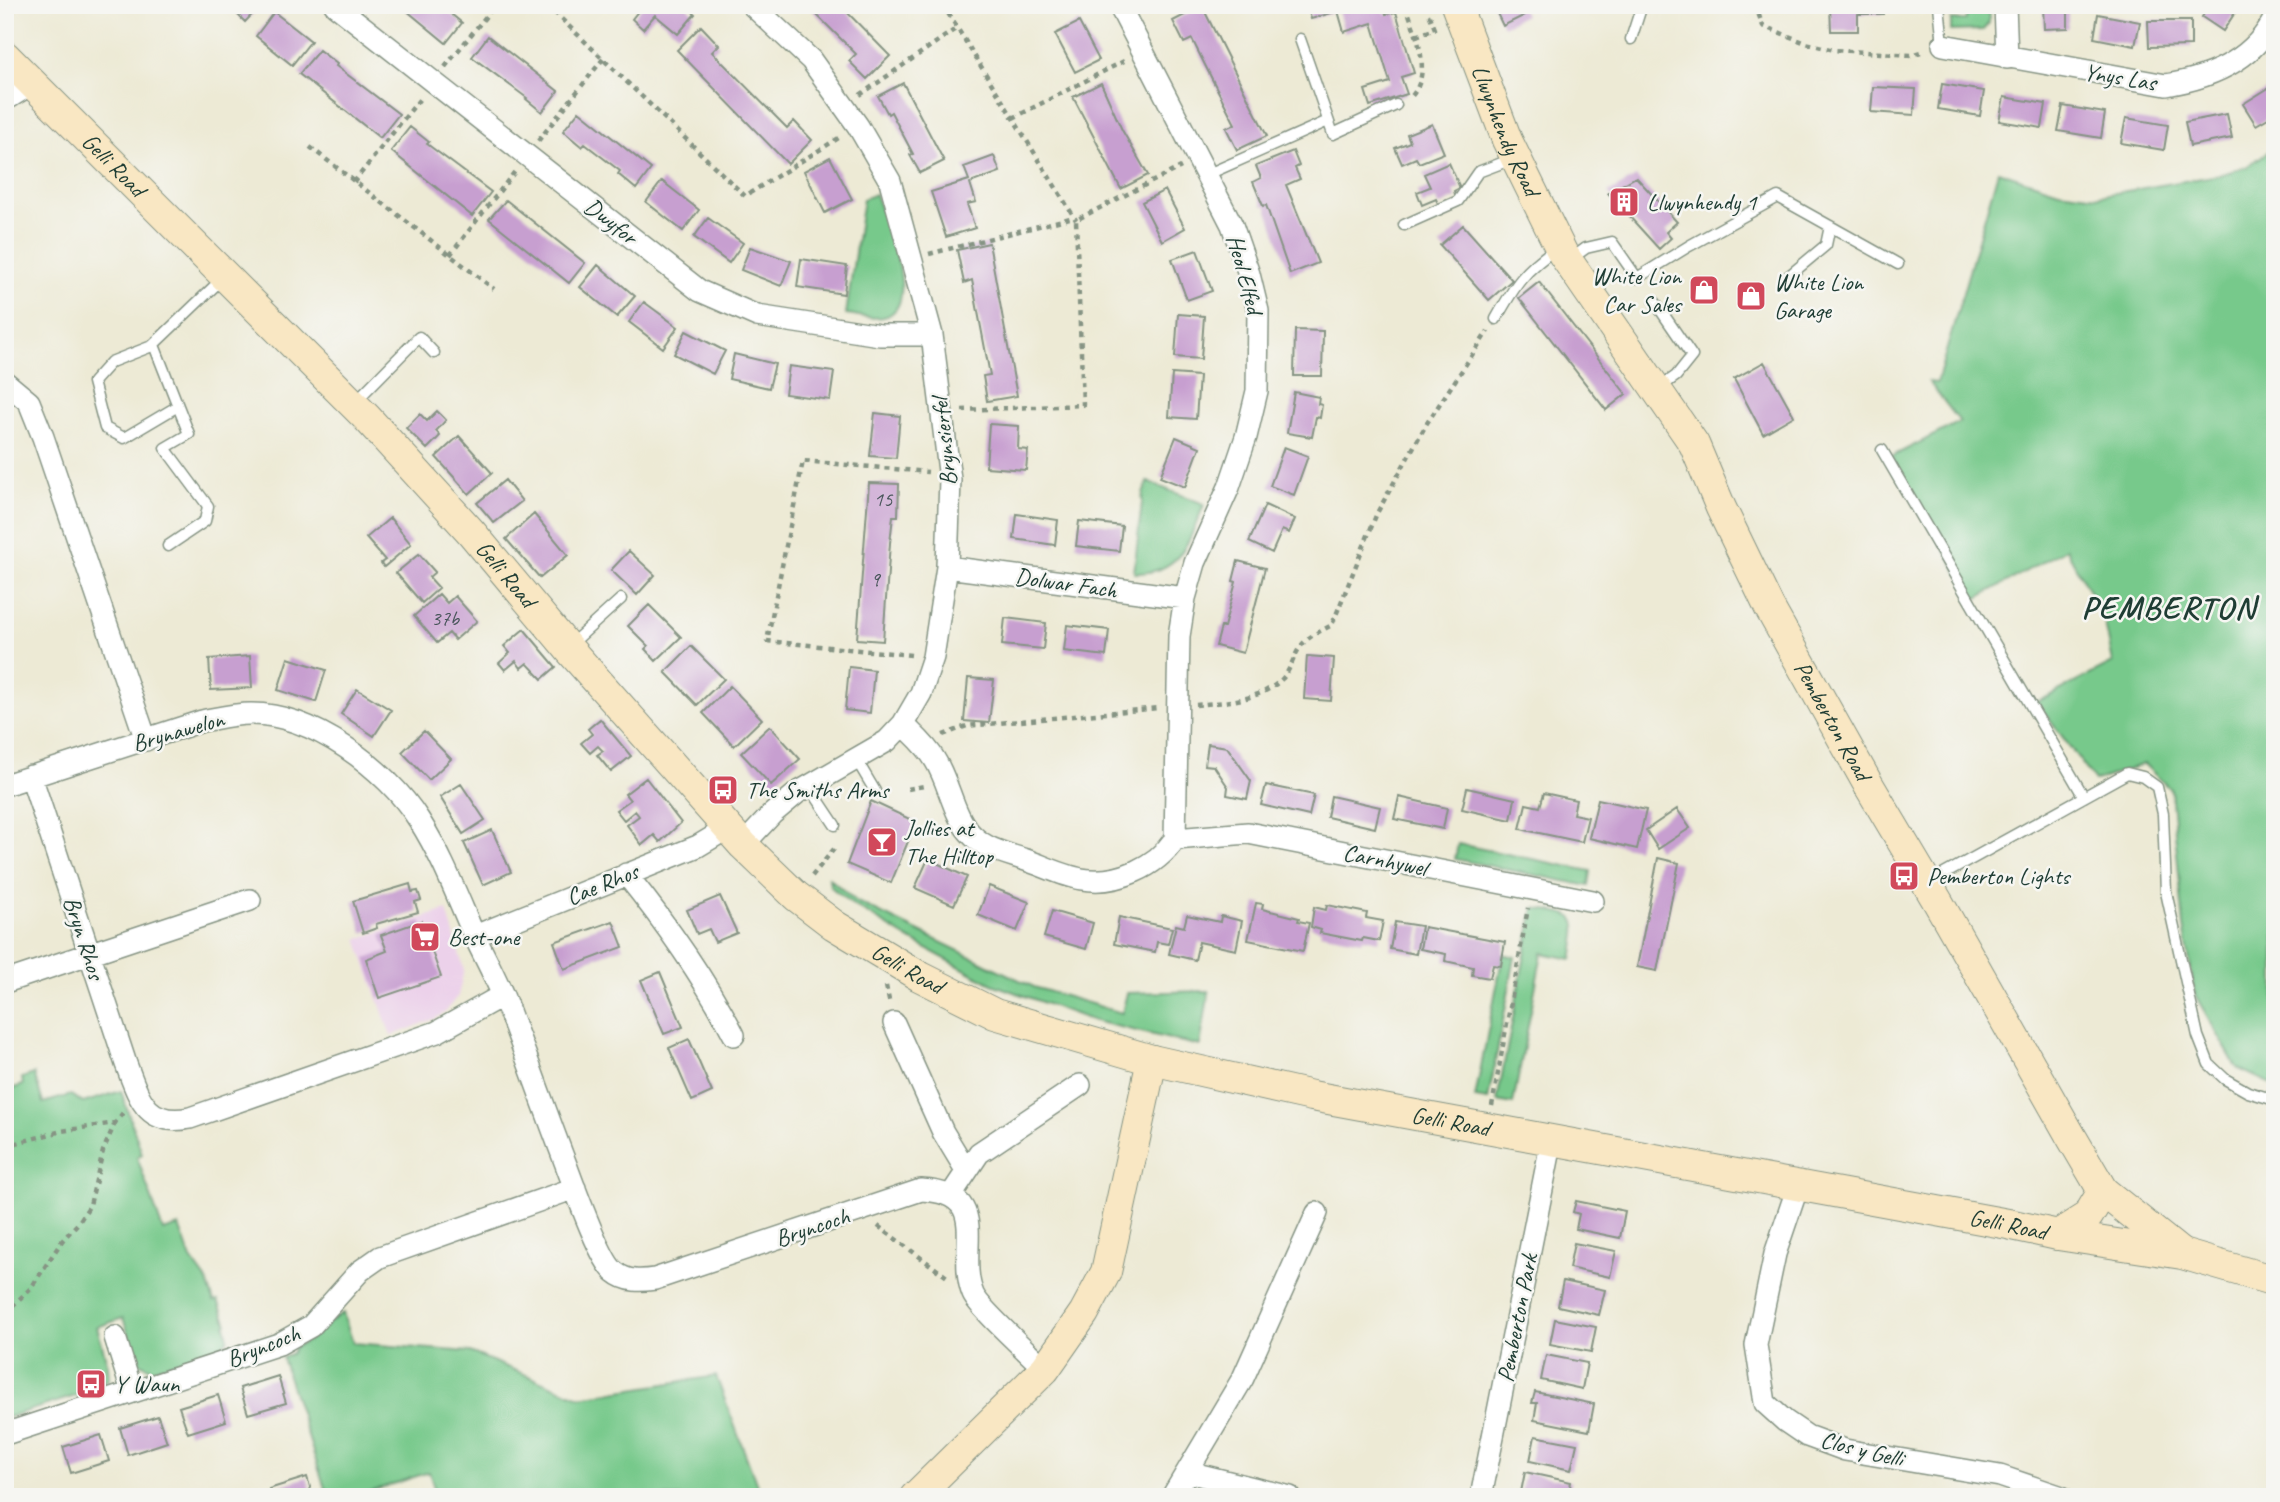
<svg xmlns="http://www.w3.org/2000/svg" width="2280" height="1502" viewBox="0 0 2280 1502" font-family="Caveat,sans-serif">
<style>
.built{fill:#ecd1ea}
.green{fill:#77c98b;stroke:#4b8360;stroke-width:2}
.building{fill:#c79fd0}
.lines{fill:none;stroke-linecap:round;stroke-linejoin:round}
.service-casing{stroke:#869484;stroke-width:13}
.minor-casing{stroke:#869484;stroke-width:24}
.secondary-casing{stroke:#869484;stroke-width:32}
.path{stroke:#869484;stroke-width:4.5;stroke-dasharray:5 5;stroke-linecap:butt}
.service{stroke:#fff;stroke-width:10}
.minor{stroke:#fff;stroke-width:21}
.secondary{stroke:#f9e7c3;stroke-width:30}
.labels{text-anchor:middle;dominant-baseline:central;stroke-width:5;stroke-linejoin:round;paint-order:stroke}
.number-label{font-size:21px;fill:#49565b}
.street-label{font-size:24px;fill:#1f3d34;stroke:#f6f6f2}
.poi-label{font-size:24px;fill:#1f3d34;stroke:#f6f6f2;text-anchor:start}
.district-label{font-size:32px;font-weight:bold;letter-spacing:2px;fill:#1f3d34;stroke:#f6f6f2}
</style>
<rect width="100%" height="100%" fill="#f6f6f2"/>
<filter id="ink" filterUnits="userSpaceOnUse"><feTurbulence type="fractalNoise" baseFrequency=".0143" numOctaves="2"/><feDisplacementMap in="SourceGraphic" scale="14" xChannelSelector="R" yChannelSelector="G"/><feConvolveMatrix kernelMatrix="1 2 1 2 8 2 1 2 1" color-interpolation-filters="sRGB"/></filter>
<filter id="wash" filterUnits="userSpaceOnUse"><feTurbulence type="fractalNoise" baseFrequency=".00686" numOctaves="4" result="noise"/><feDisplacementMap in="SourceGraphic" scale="28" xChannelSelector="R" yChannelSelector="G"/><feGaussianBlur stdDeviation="1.57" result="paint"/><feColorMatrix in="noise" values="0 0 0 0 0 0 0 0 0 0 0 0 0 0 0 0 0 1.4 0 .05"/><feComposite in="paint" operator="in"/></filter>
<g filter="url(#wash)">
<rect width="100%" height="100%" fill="#edead5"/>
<path class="built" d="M447,910l17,60 -6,26 -14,17 -10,6 -43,17 -34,-97z"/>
<path class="green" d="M1966,5h22l1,18 -6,7 -32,1v-11h15z
M2275,147v939l-38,-18 -42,-73 -11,-69 -13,-136 -27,-26 -49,17 -58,-79 76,-39 -9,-45 -38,-69 -92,51 -83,-143 69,-35 -31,-40 8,1 61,-212 61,20 39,5 121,-21 27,-8z
M875,194c9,26 49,112 9,123 -11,3 -27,-2 -38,-3l17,-115z
M1148,482l56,22c-15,37 -23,70 -70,69l9,-80z
M1458,844l133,27 -2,15 -134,-27z
M829,878l28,24 177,85 88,26 5,-20 82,-2 -9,55 -106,-25 -102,-37 -80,-43 -62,-38 -20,-17z
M1534,908c45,8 47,4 38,51l-30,-6 -29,151 -16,-3z
M1503,954l12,3 -27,143 -13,-2z
M34,1074l9,29 28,-8 12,8 38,-12 21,63 -5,3 26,74 16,-5 12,33 16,22 7,21 4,-1 9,23 -2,1 3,14 -8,10 -67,20 -13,-6 -3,-5 -14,-40 -26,9 11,39 1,12 -11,11 -93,29v-327l18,-6 -1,-7z
M343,1313l10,30 117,9 110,45 136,-21 42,112 -69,9h-252l-8,-25 -75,25h-26l-46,-139 10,-5 2,-6c21,-6 30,-24 49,-34z"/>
<g id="blocks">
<path class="building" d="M228,5h33l-16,17z
M400,5h40l22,18 -16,20z
M643,5h42l10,9 -17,20 -23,-19 -12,14 -11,-10z
M807,5h33l50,51 -23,23 -18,-18 7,-7z
M1307,5h76l3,9 10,-2 18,61 -13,4 6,17 -37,12 -5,-16 25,-8 -18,-59 -28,9 -6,-21 -27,8z
M1493,5h27l5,10 -22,11z
M1830,5h53v9h-25v17h-27z
M2043,5h25v23l-24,1z
M2210,5h30l-17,26 -21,-14z
M1202,6l65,130 -30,14 -11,-22 9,-4 -22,-43 -21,-42 -8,4 -11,-22z
M274,12l37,29 -19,24 -36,-29z
M2098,14l42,8 -5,24 -41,-8z
M2148,21h43v25l-42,1z
M1079,22l20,38 -24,12 -20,-38z
M701,26l18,19 -7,7 75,76 7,-7 18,19 -24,24 -111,-114z
M488,36l70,55 -16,21 -16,-13 1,-1 -55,-41z
M319,50l18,14 -1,2 63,48 -19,24 -81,-64z
M903,83l41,78 -24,12 -10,-18 3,-1 -22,-42 -3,2 -10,-18z
M1101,83l21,47 26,45 -27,14 -48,-92z
M1942,84l42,7 -4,25 -42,-7z
M2275,84v30l-19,11 -13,-21z
M1873,87l43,2 -2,26 -43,-3z
M2004,97l42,7 -4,24 -43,-7z
M2063,106l42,7 -4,25 -43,-7z
M579,111l72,58 -15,20 -18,-15 2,-3 -35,-27 -3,3 -19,-16z
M2227,114l5,24 -42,8 -5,-24z
M2126,118l42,7 -4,25 -43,-7z
M1432,124l12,29 -25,10 -3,-5 -14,6 -7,-16 15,-6 -3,-8z
M410,127l19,15 -2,2 64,48 -19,24 -81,-65z
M1293,151l6,15 -4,2 5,11 -14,6 32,78 -28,11 -24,-69 -3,1 -10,-24 8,-4 -5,-12z
M994,156l6,16 -30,11 6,19 -9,2 8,24 -29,9 -15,-45 38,-12 -5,-13z
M830,157l22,42 -27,14 -21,-42z
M1449,163l11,25 -6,3 2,7 -17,8 -3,-7 -14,6 -5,-13 13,-5 -6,-13z
M1636,177l41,45 -11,10 5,6 -12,11 -51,-56z
M662,181l37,29 -16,21 -37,-29z
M1165,190l20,38 -23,13 -20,-39z
M506,200l79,63 -16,20 -80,-64z
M708,218l35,25 -14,20 -35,-26z
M1463,225l49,55 -23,20 -49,-55z
M989,243l28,153 -30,5 -4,-25 7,-1 -18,-95 -8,3 -7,-33z
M750,247l41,14 -10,25 -40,-16z
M1197,250l15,41 -25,9 -15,-41z
M801,259l46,7 -3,28 -47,-7z
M598,265l37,31 -18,21 -37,-30z
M1539,282l87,112 -20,16 -87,-112z
M644,302l34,25 -15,21 -34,-26z
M1178,314l26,2 -3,43 -26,-2z
M1295,330l28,1 -1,45h-28z
M686,331l39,20 -12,23 -39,-20z
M734,354l41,10 -6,24 -40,-9z
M1764,362l30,54 -31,18 -29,-55z
M789,366l45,6 -4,28 -45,-6z
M1172,374l27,2 -3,43 -27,-2z
M1294,392l25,5 -1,7 4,1 -2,13 -4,-1 -4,20 -25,-4z
M437,411l9,9 -10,11 4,5 -13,13 -21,-21 14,-14 7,7z
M875,413l25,3 -4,42 -26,-2z
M989,424l30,2 -1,23 10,1 -2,20 -40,-3z
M459,436l33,37 -23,21 -33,-37z
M1176,437l24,10 -15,40 -25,-10z
M1284,447l24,9 -14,39 -24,-9z
M505,480l17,21 -28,22 -17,-20z
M869,483l30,1 -1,32h-5l-3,27 -7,98 -26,-2z
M1265,505l30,14 -6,14 -7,-3 -10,23 -23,-11z
M534,514l34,41 -28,23 -34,-39z
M1017,514l41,6 -3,25 -41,-6z
M390,518l21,26 -27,23 -3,-4 4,-3 -19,-22z
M1079,521l43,5 -3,25 -43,-5z
M629,551l26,24 -18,20 -26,-25z
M419,554l16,18 -6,5 10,11 -17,15 -26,-30z
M1238,561l27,7 -22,85 -27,-7 5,-19h3l12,-45 -3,-1z
M439,594l8,9 8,-7 22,25 -22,19 -6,-7 -12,10 -23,-27z
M649,605l32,32 -25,24 -11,-12 3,-3 -20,-20z
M1005,618l41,5 -3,26 -41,-4z
M1067,625l42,5 -3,26 -42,-5z
M524,629l32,38 -14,12 -15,-16 -6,5 -5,-7 -11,9 -6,-7 11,-10 -6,-7z
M691,646l33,33 -27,26 -32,-33z
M250,656l2,32 -41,2 -2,-31z
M1307,656l27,2 -3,43 -27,-2z
M288,658l38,12 -10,32 -38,-12z
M849,667l25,3 -4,43 -25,-3z
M968,678l26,2 -5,43 -25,-2z
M730,686l32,33 -28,27 -31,-33z
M357,689l34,21 -17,26 -33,-22z
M600,719l31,37 -20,16 -14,-17 6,-4 -5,-5 -8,7 -9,-10 11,-9 -4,-5z
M770,726l30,33 -29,26 -30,-32z
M424,731l27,28 -22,21 -27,-28z
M1208,744l19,3 24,34 -4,18 -20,-4 1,-8 -14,-21 -9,-1z
M646,778l35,45 -21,19 -6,-7 -12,10 -15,-20 12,-9 -4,-5 -11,9 -8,-10 14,-10 -5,-6z
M461,784l24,36 -22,14 -23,-37z
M1266,785l48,10 -5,21 -48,-11z
M1467,788l48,11 -4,21 -49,-11z
M1544,793l32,7 -3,14 15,3 -6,25 -62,-13 6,-25 14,3z
M1331,796l49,11 -5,21 -48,-11z
M1399,797l48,11 -4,21 -49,-10z
M1598,799l48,11 -9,39 -48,-11z
M871,801l45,21 -25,61 -44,-19z
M1677,809l13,19 -32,21 -12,-19z
M492,830l19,42 -28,13 -19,-42z
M1658,858l21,5 -22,108 -20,-4z
M928,859l39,18 -13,28 -39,-17z
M410,884l2,8 6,-1 3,9 -6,2 3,10 -42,12 1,4 -14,5 -10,-32z
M989,886l40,16 -12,29 -39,-16z
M720,896l17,37 -22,9 -6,-13 -12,5 -10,-24z
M1256,903l7,1 -1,5 37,9 -1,3 11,2 -6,28 -55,-11z
M1327,905l40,8 -1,5 17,3 -4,20 -16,-3 -1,3 -42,-8 1,-3 -10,-3 3,-20 12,3z
M1052,911l41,12 -7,26 -42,-12z
M1187,915l33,7 1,-6 21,5 -6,29 -37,-8 -4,18 -26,-6 7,-29 8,2z
M1119,917l53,11 -4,16 -11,-2 -2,10 -41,-8z
M421,921l20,56 -62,21 -13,-39 21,-8 -6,-16z
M613,921l10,26 -59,22 -10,-27z
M1395,922l26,4 -5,28 -26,-5z
M1424,927l81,15 -4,24 -8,-1 -3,13 -18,-3 1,-8 -28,-6 1,-7 -26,-5z
M660,972l23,55 -19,7 -23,-54z
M689,1039l23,53 -20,9 -23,-53z
M1576,1201l49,10 -5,27 -44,-9 3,-15 -6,-2z
M1574,1243l42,8 -6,26 -41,-9z
M1563,1281l42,9 -6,25 -41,-9z
M1555,1319l41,8 -5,25 -41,-8z
M1546,1355l41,8 -5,26 -41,-9z
M278,1376l8,27 -38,11 -8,-26z
M1535,1392l59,12 -5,27 -55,-11 3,-17h-5z
M218,1395l8,26 -38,12 -9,-26z
M158,1416l9,26 -39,13 -8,-27z
M101,1435l8,26 -38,12 -8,-26z
M1535,1436l42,8 -6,26 -41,-9z
M1525,1472l46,10 -3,15h-48z
M307,1477l6,20h-42l-2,-8z"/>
</g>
</g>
<g filter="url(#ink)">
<use href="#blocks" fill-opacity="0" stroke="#869484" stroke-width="2"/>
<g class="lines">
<g class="service-casing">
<path id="service" d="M1939,5l4,40
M1300,39l33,95 63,-29
M1631,39l11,-34
M1206,175l122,-54
M1404,225l54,-24 20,-29 37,-14
M1571,259l15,-11 26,-6 25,36 52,-32 89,-49 120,67
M1784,280l42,-35 4,-19
M1655,302l37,54 -16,20 -17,12
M1496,319c19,-34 28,-49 61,-71
M154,345l35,89 -24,14 43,58 -3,15 -37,25
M355,402l64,-65 15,16
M178,406l-54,32 -19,-10 -12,-46 18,-20 41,-16 71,-68
M1882,450l202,347
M569,646l52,-47
M856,759l19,32
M809,786l26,39
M1928,883l199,-110 16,4 14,10 6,27 3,78 32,144 11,28 16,15 23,13 27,8"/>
</g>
<g class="minor-casing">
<path id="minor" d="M335,5l365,286 57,25 123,19h52
M2005,5l2,53
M1943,45l223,40c45,-7 88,-25 109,-68
M5,96l5,1 24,-15
M5,382l24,20 14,35 103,303
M947,567l238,31
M903,724c12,12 24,22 32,36 15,24 18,57 38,76 14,14 35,18 53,24 18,6 37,16 56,19 35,6 74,-12 93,-40l4,-203 6,-38 10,-35 34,-76 17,-50 11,-46 1,-80 -9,-37 -17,-49 -113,-220
M31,776l95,288c13,34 20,63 64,54l247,-86 66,-37
M5,785l197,-64c16,-3 32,-7 48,-7 62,-1 137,55 169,106 23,36 38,76 55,115 10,21 21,41 30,63 21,54 40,109 61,164 8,21 35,99 50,110 12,10 26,9 40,7l266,-89c74,3 34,60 52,104 5,13 59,62 72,75
M1175,839l73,-6 345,68
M743,845l29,-31 25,-21 90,-52 16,-17 18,-31 12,-36 14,-90 3,-88 -18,-144 -42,-154 -32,-55 -47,-66 -59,-55
M626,874c41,51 78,103 108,161
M475,936l223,-90 30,-18
M5,982l245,-82
M894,1023l49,109 23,38
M1798,1186l-23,68 -19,91 9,58 20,18 22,15 38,14 155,26 62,21
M951,1195l28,-42 101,-68
M115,1337l17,55
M5,1434l274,-90 32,-18 49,-55 20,-14 195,-69
M1188,1472l102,25
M1172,1497l71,-119 74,-165
M1481,1497l71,-358"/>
</g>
<g class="secondary-casing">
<g id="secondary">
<path id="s1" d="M1456,5l51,135 56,114 131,190 27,64 48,99 99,177 70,118 134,236 31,53 76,61"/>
<path id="s2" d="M5,56l362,362 104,114 97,116 175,197 53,51 38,29 85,51 76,38 157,46 160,36 696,128 50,11 124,19 93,27"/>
<path d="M2058,1235l30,-19 15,-25"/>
<path d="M915,1497l130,-128 39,-56 22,-41 46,-212"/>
</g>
</g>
<path class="path" d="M547,5l198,191 97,-60
M943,5l133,215
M1406,5c9,29 29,68 3,94
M1755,5l8,21 43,17 28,7 77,5 14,-4
M1416,36l19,-7 -5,-13 3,-1
M445,67l50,-62
M860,95l97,-67
M1013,118l111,-57
M538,141l65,-82
M310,147l184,142
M354,182l68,-86
M929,254l145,-37
M450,255l66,-85
M962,410l121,-5 -7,-185 105,-53
M911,655l-144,-14 36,-180 125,11
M1196,705c28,-3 64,-4 86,-26 9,-9 11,-23 19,-33 7,-10 20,-15 31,-21l45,-112 50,-90 61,-92
M943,735l24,-9 192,-18
M908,789l16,-3
M812,876l22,-27
M886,986l4,19
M1492,1106l36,-198
M5,1146l57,-15 53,-8 10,-13
M878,1226l69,51
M5,1313l26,-25 31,-47 17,-19 11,-17 13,-54 12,-28"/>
<use href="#service" class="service"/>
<use href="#minor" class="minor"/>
<use href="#secondary" class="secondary"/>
</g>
</g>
<defs>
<g id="building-square" transform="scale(1.575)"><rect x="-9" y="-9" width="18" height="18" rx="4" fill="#d1495b" stroke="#f6f6f2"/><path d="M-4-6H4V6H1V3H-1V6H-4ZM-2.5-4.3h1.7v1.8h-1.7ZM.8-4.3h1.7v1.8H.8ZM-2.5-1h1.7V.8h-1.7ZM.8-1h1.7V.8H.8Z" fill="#fff"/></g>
<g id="shop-square" transform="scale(1.575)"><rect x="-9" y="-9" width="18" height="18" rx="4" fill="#d1495b" stroke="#f6f6f2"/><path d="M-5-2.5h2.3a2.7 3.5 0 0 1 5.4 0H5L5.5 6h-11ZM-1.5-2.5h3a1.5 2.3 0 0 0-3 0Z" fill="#fff"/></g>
<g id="bus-square" transform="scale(1.575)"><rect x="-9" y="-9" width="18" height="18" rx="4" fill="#d1495b" stroke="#f6f6f2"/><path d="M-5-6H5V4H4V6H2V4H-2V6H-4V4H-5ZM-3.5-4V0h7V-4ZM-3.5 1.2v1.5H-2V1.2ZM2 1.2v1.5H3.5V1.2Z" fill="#fff"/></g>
<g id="bar-square" transform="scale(1.575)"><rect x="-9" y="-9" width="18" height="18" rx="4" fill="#d1495b" stroke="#f6f6f2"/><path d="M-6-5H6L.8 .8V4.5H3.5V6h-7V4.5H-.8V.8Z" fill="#fff"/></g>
<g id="supermarket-square" transform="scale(1.575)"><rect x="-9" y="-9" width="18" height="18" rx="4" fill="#d1495b" stroke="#f6f6f2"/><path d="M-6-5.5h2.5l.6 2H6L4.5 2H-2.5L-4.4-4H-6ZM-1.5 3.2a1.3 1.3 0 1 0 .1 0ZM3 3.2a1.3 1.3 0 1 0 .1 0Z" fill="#fff"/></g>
</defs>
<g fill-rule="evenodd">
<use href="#building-square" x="1624" y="202"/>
<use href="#shop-square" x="1704" y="290"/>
<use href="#shop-square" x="1751" y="296"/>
<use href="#bus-square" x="723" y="790"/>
<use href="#bar-square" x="882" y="842"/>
<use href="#bus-square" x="1904" y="876"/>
<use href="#supermarket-square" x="425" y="937"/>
<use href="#bus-square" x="91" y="1384"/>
</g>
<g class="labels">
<g class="number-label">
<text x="883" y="499">15</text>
<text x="875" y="579">9</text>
<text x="445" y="618">37b</text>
</g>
<g class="street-label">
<text transform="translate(2120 77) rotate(9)">Ynys Las</text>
<text stroke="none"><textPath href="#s1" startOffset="135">Llwynhendy Road</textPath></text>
<text stroke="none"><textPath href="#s2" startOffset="154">Gelli Road</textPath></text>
<text transform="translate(611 221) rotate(38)">Dwyfor</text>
<text transform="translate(1245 274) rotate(75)">Heol Elfed</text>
<text transform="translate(944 442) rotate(-96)">Brynsierfel</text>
<text stroke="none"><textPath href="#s2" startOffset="721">Gelli Road</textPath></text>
<text transform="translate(1066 583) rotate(8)">Dolwar Fach</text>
<text stroke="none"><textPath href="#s1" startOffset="812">Pemberton Road</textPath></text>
<text transform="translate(178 731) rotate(-16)">Brynawelon</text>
<text transform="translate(1385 860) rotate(11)">Carnhywel</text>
<text transform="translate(602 884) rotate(-22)">Cae Rhos</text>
<text transform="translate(84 938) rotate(72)">Bryn Rhos</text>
<text stroke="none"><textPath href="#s2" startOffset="1288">Gelli Road</textPath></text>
<text stroke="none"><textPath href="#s2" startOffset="1855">Gelli Road</textPath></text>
<text stroke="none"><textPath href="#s2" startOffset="2422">Gelli Road</textPath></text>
<text transform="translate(812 1227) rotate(-19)">Bryncoch</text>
<text transform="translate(1517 1318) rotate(-79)">Pemberton Park</text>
<text transform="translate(263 1346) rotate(-22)">Bryncoch</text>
<text transform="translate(1862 1449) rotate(14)">Clos y Gelli</text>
</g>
<g class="poi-label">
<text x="1647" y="202">Llwynhendy 1</text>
<text x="1681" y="276" text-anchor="end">White Lion<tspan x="1681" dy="28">Car Sales</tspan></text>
<text x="1774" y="282">White Lion<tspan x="1774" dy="28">Garage</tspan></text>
<text x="746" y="790">The Smiths Arms</text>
<text x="905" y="828">Jollies at<tspan x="905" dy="28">The Hilltop</tspan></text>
<text x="1927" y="876">Pemberton Lights</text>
<text x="448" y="937">Best-one</text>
<text x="114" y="1384">Y Waun</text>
</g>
<g class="district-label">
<text x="2169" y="607">PEMBERTON</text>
</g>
</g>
<rect width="2280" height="1502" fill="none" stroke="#f6f6f2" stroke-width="28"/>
</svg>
